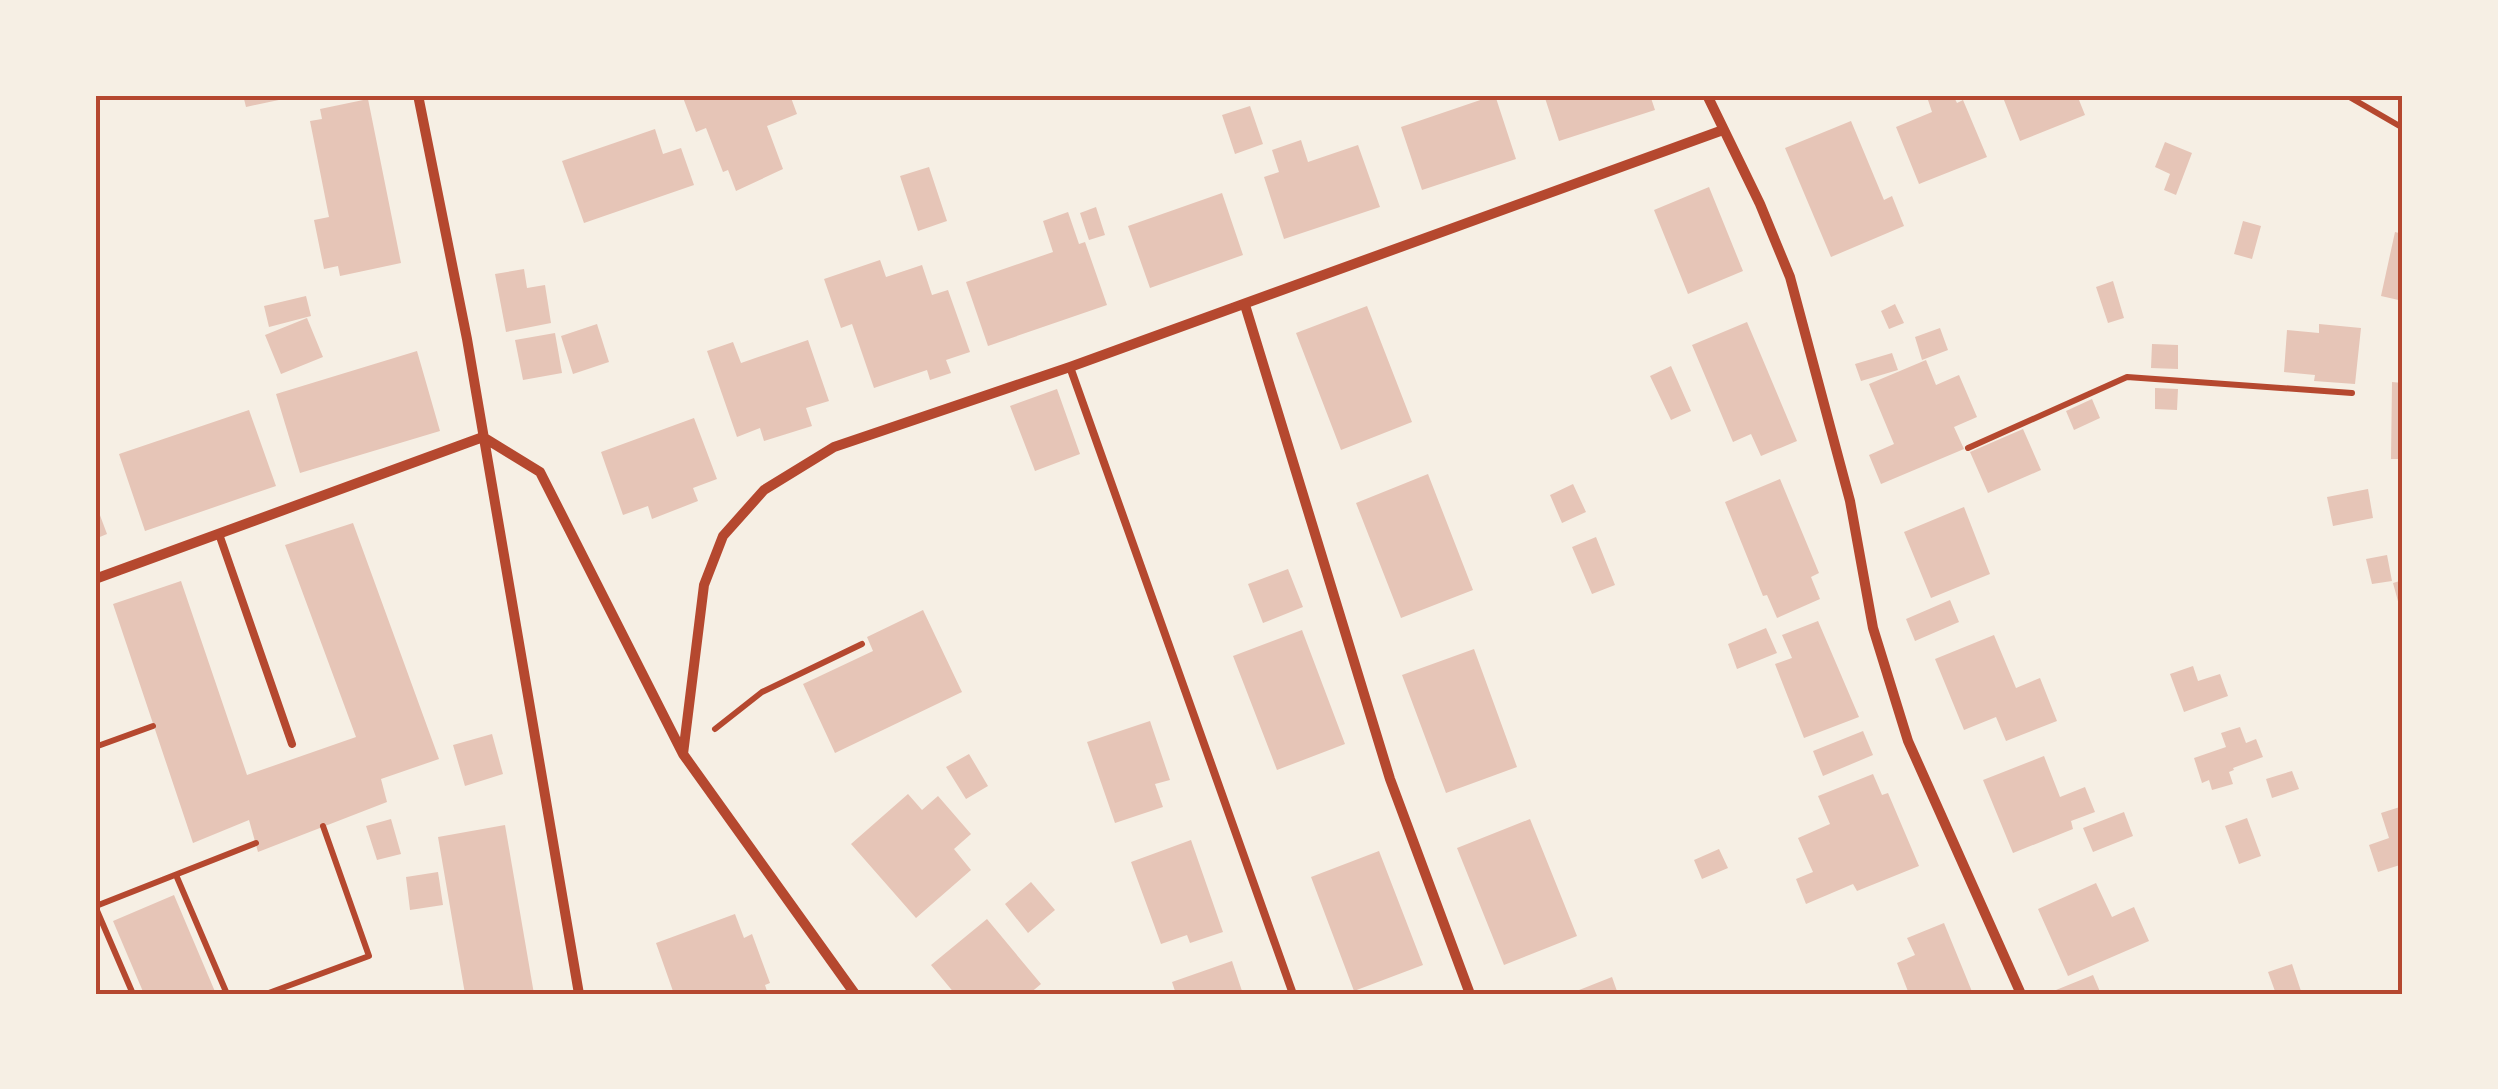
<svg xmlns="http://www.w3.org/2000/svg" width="2498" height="1089" viewBox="0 0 2498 1089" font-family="'PT Serif',serif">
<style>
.building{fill:#e6c5b7}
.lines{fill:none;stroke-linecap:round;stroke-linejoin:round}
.path{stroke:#b5482f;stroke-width:6}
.service{stroke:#b5482f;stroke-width:8}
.minor{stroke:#b5482f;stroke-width:10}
.neatline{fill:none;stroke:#b5482f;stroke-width:4}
</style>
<rect width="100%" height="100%" fill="#f6efe4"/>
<path class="building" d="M243,95h50v2l-47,10z
M682,95h108l7,19 -30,12 16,43 -47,22 -8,-21 -5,2 -17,-44 -10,4z
M1495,95l21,64 -94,31 -21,-63z
M1544,95h106l5,15 -96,31z
M1931,95h22l4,8 6,-3 24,57 -68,27 -23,-57 36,-15 -5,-15z
M2002,95h75l8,20 -65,26z
M368,99l33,164 -61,13 -2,-10 -14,3 -10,-49 15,-3 -19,-96 12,-2 -2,-10z
M1250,106l13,38 -28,10 -13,-39z
M1851,121l33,79 8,-4 12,30 -73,31 -46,-109z
M655,129l8,25 18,-6 13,37 -110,38 -22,-62z
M1301,140l7,22 50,-17 22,62 -96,32 -20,-62 15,-5 -7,-22z
M2165,142l27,11 -16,42 -12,-5 6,-16 -15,-7z
M929,167l18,54 -29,10 -18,-55z
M1709,187l34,84 -55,23 -34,-84z
M1222,193l21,62 -93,33 -22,-62z
M1096,207l9,28 -16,5 -9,-27z
M1068,212l11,32 6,-2 22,63 -119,41 -22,-64 87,-30 -10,-31z
M2243,221l18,5 -9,33 -18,-5z
M2395,232l8,2v67l-22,-5z
M880,260l6,17 36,-12 10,30 16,-5 22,62 -24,8 5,13 -21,7 -3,-10 -53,18 -22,-64 -11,4 -17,-49z
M524,269l3,19 18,-3 6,38 -45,9 -11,-58z
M2113,281l11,37 -16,5 -12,-36z
M306,296l5,20 -42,11 -5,-21z
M1895,304l9,19 -15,6 -8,-18z
M1367,306l45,116 -71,28 -45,-117z
M307,318l16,39 -42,17 -16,-39z
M1747,322l50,119 -36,15 -10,-22 -18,8 -41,-97z
M597,324l12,38 -36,12 -12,-38z
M2319,324l42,4 -6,56 -41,-3 1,-6 -31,-3 3,-42 32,3z
M1940,328l8,22 -26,10 -7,-23z
M555,333l7,40 -39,7 -8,-40z
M808,340l21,61 -23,7 6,18 -48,15 -4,-13 -23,9 -30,-86 26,-9 8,21z
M2152,344l26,1v24l-27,-1z
M417,351l23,80 -140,42 -24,-79z
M1892,353l6,17 -37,11 -6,-17z
M1926,360l10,25 23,-10 18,42 -23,10 10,22 -83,35 -12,-29 25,-11 -25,-60z
M1671,366l20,45 -20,9 -21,-44z
M2392,382l11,1v96h-5v-20h-7z
M2155,388l23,1 -1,21 -22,-1z
M1057,389l23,65 -45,17 -25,-65z
M2092,399l8,19 -26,12 -8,-19z
M249,410l27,76 -131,45 -26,-77z
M694,418l23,61 -24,9 5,13 -46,18 -4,-13 -25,9 -22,-63z
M2023,429l18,41 -53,23 -18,-41z
M1428,474l45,116 -72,28 -45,-115z
M1780,479l39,94 -8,4 9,22 -43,19 -10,-23 -4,1 -38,-94z
M1573,484l13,28 -24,11 -12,-28z
M2368,489l5,29 -40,8 -6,-29z
M95,502l12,32 -12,5z
M1964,507l26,67 -59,24 -27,-66z
M353,523l86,236 -58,20 6,23 -129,50 -9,-32 -56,23 -80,-239 68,-23 66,194 109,-38 -71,-192z
M1596,537l19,48 -23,9 -20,-47z
M2387,555l5,26 -20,3 -6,-25z
M1288,569l15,38 -40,16 -15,-39z
M2403,580v36h-1l-9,-33z
M1950,600l9,22 -44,19 -9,-22z
M923,610l39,82 -127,61 -32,-69 70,-33 -6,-14z
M1818,621l41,96 -55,21 -29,-74 17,-6 -10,-23z
M1766,628l11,25 -40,16 -9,-25z
M1302,630l43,114 -68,26 -44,-114z
M1994,635l22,53 24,-10 17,43 -51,20 -10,-24 -32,13 -29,-71z
M1474,649l43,118 -71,26 -44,-118z
M2193,666l5,15 22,-7 8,22 -44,16 -14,-38z
M1150,721l20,59 -15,4 8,23 -48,16 -28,-81z
M2240,727l6,16 10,-4 7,18 -30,11 1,2 -5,2 4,12 -21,6 -3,-10 -7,3 -8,-25 32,-11 -5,-14z
M1863,731l10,24 -50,21 -10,-25z
M492,734l11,40 -38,12 -12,-41z
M969,754l19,32 -22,13 -20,-32z
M2044,756l16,41 25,-10 10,25 -24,9 2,8 -60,24 -30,-73z
M2292,771l7,18 -27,9 -6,-19z
M1873,774l9,21 6,-2 31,73 -62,25 -4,-7 -47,20 -10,-25 17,-7 -15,-34 32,-14 -12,-28z
M908,794l14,16 16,-14 33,38 -17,15 17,21 -55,48 -65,-74z
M2403,806v58l-25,8 -9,-27 20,-7 -8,-25z
M2124,812l9,24 -40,16 -10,-24z
M2247,818l14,38 -22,8 -14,-38z
M391,819l10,35 -24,6 -11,-34z
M1530,819l47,117 -73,29 -47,-117z
M505,825l29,169h-69l-27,-157z
M1191,840l32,92 -33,11 -3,-8 -26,9 -30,-82z
M1719,849l9,19 -26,11 -8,-19z
M1379,851l44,114 -69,26 -43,-114z
M438,872l5,33 -33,5 -4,-33z
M1031,882l24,28 -27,23 -23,-29z
M2096,883l16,34 22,-10 15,34 -81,35 -30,-67z
M174,895l42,99h-72l-31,-73z
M735,914l9,24 8,-4 18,49 -5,2 3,9h-94l-18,-51z
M987,919l54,65 -12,10h-74l-24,-29z
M1944,923l29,71h-64l-12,-31 18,-8 -8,-17z
M1232,961l11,33h-67l-4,-12z
M2292,964l10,30h-26l-8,-22z
M2093,975l8,19h-43l-2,-4z
M1612,977l6,17h-49z"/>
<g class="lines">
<path class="path" d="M2346,95l57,33
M1968,448l159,-71 225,16
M715,729l47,-37 100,-48
M95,747l58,-21
M176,875l51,119
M95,906l38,88
M96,906l160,-63
M266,994l103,-38 -46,-130"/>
<path class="service" d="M1070,367l223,627
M219,534l73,210"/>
<path class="minor" d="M418,95l49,244 112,655
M1707,95l53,109 30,73 60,224 23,127 35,113 113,253
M1245,305l145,474 80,215
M483,437l57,35 143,282 172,240
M95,579l388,-142
M683,754l21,-169 19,-49 41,-46 70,-43 236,-80 653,-237"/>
</g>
<rect width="2498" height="1089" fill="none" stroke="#f6efe4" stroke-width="195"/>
<rect x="98" y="98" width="2302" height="894" class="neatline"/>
</svg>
